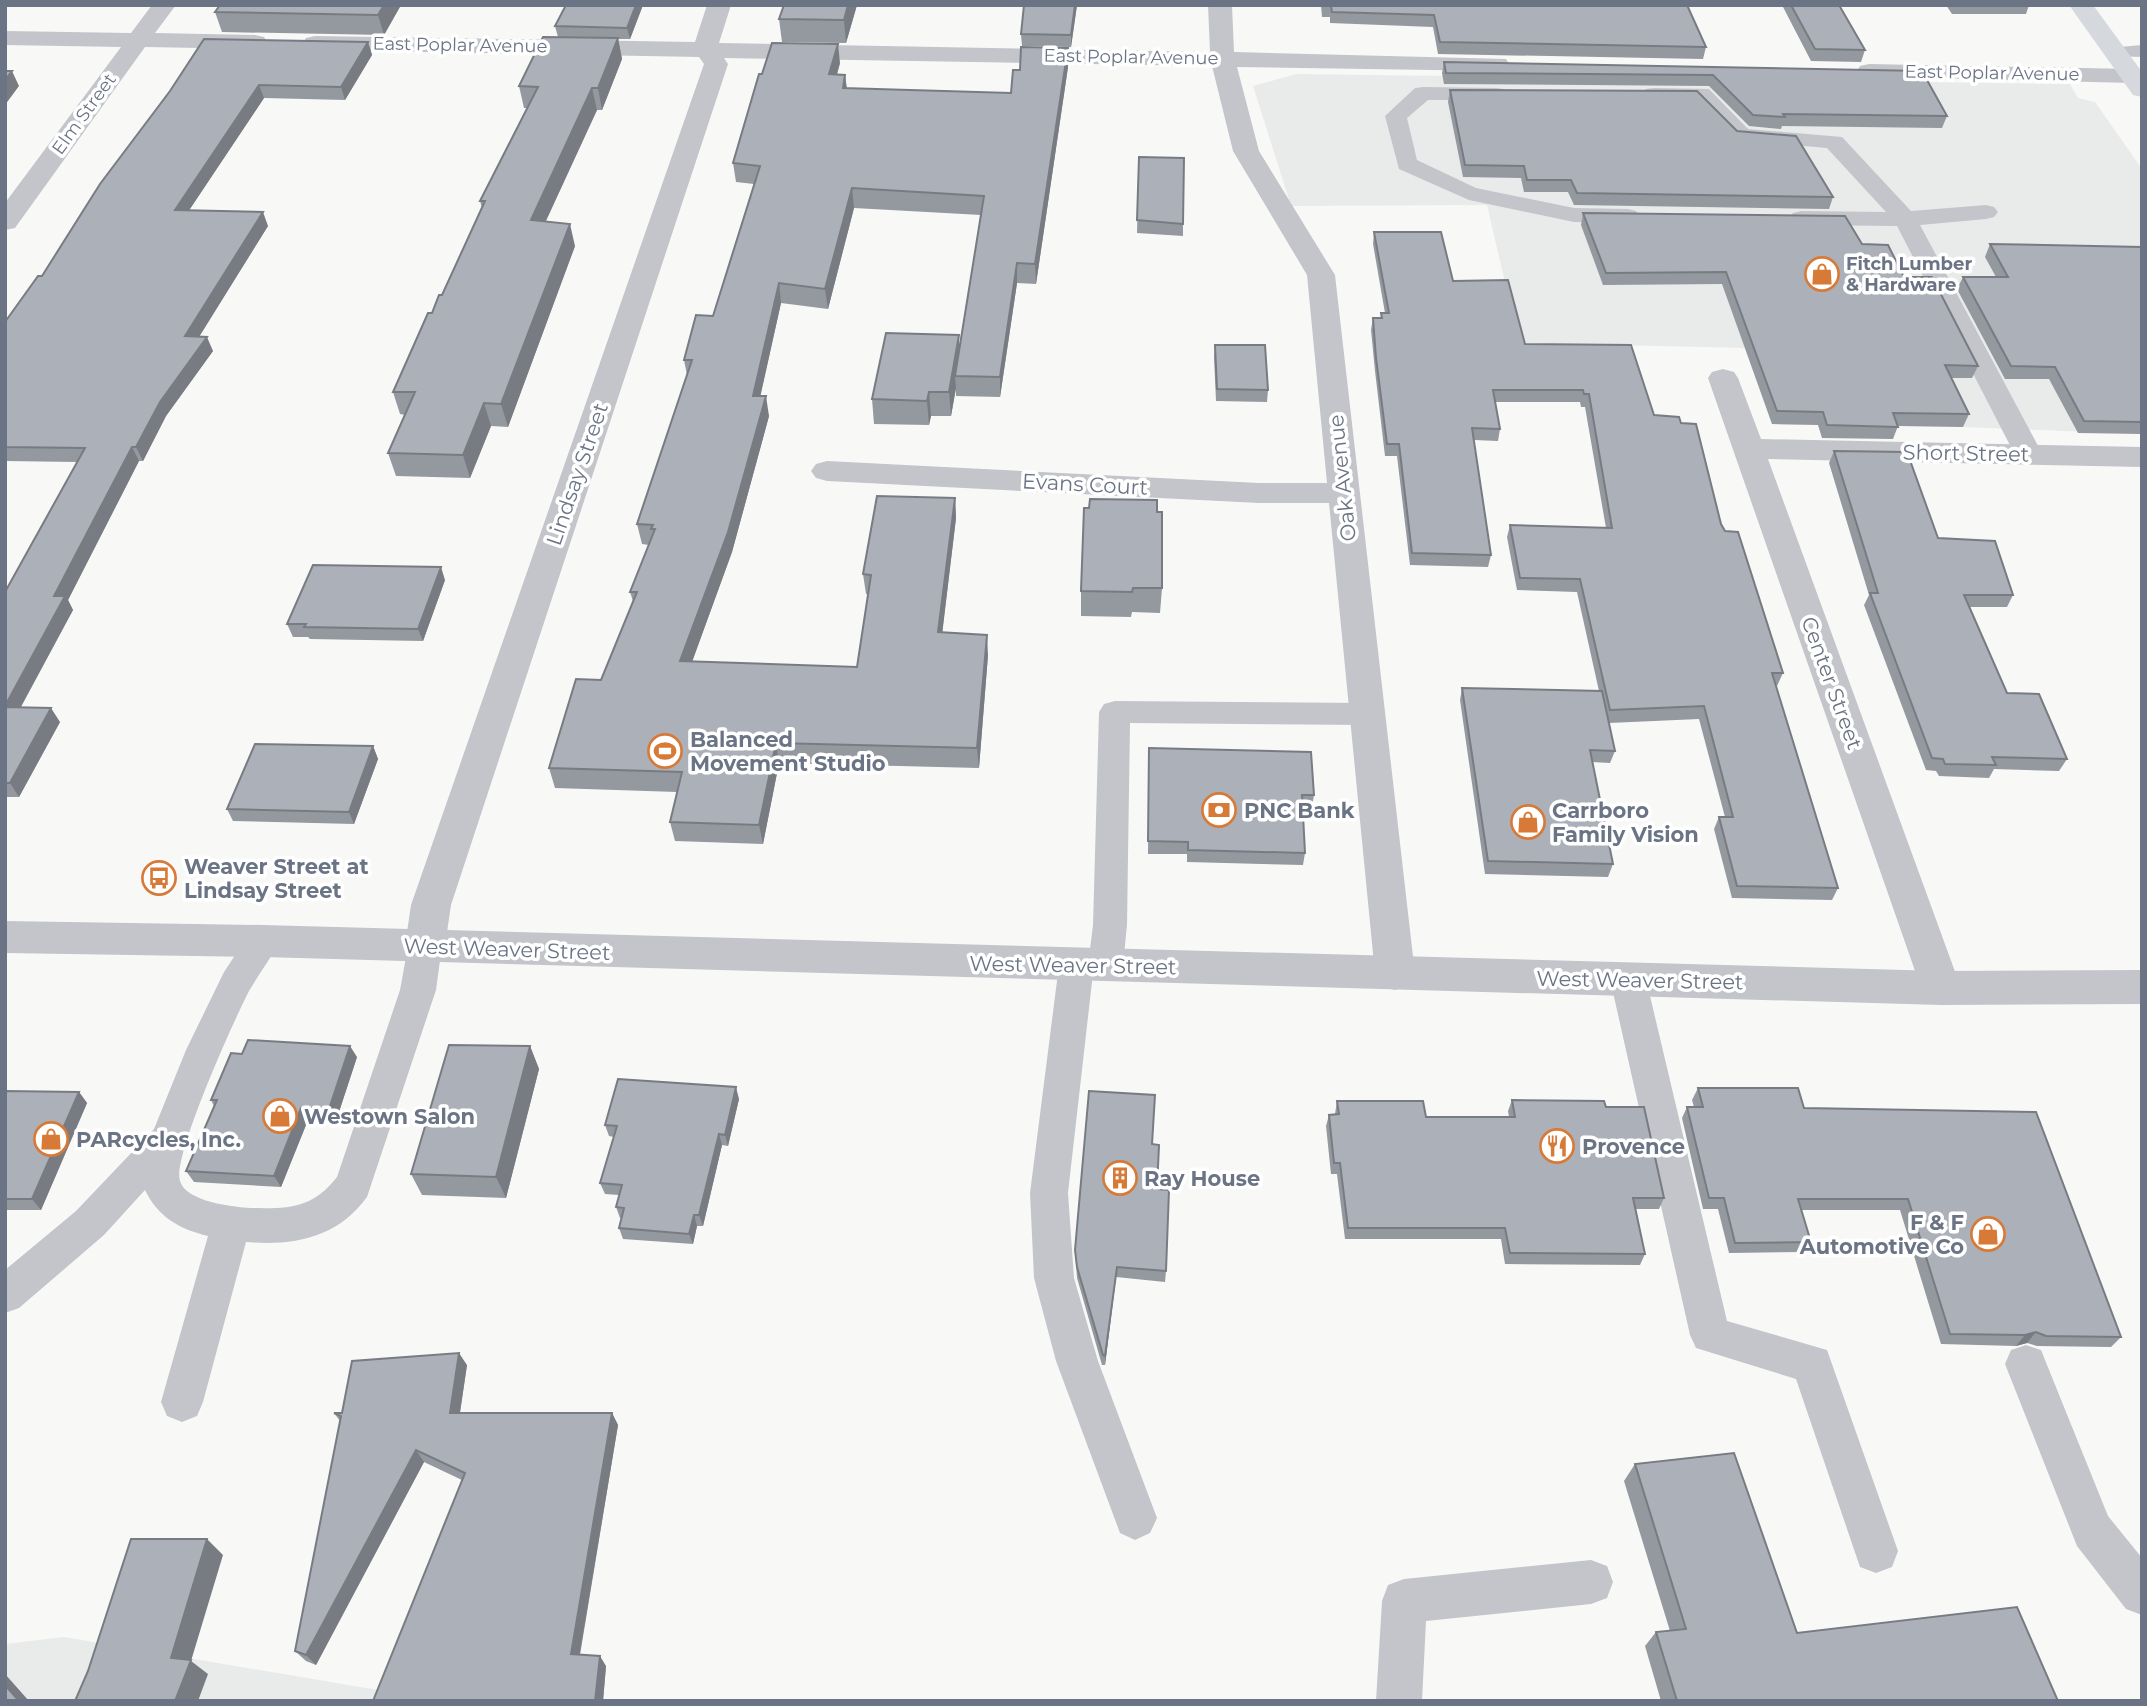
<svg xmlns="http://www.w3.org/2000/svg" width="2147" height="1706" viewBox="0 0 2147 1706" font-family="Montserrat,sans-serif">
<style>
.built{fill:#e9eaea}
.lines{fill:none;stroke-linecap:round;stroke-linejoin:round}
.service{fill:#c3c5ca;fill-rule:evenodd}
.minor{fill:#c3c5ca;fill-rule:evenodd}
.tertiary{fill:#c3c5ca;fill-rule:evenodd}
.secondary{fill:#d5d8dd;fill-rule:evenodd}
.wall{fill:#94989f}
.shaded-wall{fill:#787c82}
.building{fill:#acb1b9;stroke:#787c82;stroke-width:2}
.labels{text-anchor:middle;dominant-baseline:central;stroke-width:7;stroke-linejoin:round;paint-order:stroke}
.far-street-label{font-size:18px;fill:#6a7485;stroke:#fff}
.far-poi-label{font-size:18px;font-weight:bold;fill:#6a7485;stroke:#fff;text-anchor:start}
.street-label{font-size:21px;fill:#6a7485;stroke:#fff}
.poi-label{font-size:21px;font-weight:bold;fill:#6a7485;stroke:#fff;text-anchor:start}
</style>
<rect width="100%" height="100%" fill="#f8f9f7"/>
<path class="built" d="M1296,74l774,10 8,14 17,4 47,67v265l-179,-7 -191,-3 -27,-76 -226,-5 -32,-138 -196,1 -38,-120z
M64,1637l379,64h-438v-57z"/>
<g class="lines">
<path class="service" d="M2142,45v12l-35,-1 -3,-4 3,-4z
M1423,87l73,1 8,1 3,5 -3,5 -8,1h-68l-21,18 10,42 59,28 98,20 54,1 8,2 4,5 -4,5 -8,2 -54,-1 -105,-22 -70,-31 -14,-53 30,-28z
M1654,88l55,1 39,40 94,8 69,74 75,-6 8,2 4,5 -4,5 -8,2 -66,6 123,230 -4,6 -10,2 -10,-2 -4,-6 -118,-229 -96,-1 -8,-2 -4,-5 4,-5 8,-2 85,1 -59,-64 -93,-8 -39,-40 -49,-1 -3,-5 3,-5z
M1115,701l253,2 11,3 5,8 -5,8 -11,3 -238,-2 -3,202 -4,40 -5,10 -12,4 -13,-6 -25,220 6,85 24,83 59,157 -7,15 -15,7 -15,-7 -64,-172 -22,-83 -4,-85 29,-228 5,-10 12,-4 13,6 4,-32 6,-213 5,-8z
M263,927l12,4 5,10c-9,17 -21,33 -31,50 -14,27 -77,166 -69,190 6,21 54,26 71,27 38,1 62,0 86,-31l63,-187 8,-44 5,-10 12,-4 12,4 5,10 -6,44 -69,207c-30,41 -73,49 -121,45l-43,160 -6,14 -15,6 -15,-6 -6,-14 47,-166c-29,-7 -50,-19 -63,-46l-41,45 -85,73 -14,5v-43l71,-59 78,-82 32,-79 38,-78 27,-41z
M1628,965l12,4 6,10 81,342 100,29 71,201 -6,16 -16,6 -16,-6 -64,-188 -100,-31 -6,-13 -80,-356 6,-10z
M2026,1345l15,5 67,166 34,42v57l-16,-6 -49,-63 -72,-182 6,-14z
M1591,1560l16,6 6,16 -6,16 -16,6 -165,17 -4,80h-46l6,-100 6,-16 16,-6z"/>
<path class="minor" d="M152,5h24l-21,28 100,2 9,2 3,5 -3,5 -9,2 -110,-2 -130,181 -10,2v-27l116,-156 -116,-2v-14l126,2z
M707,5h24l-12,38 491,9 -2,-47h24l2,47 272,7 3,5 -3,5 -9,2 -260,-4 22,84 76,124 80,699 -6,12 -14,4 -14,-4 -6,-12 -46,-471h-70l-432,-22 -11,-3 -5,-7 5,-7 11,-3 432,22h68l-20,-208 -74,-124 -21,-85 -488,-8 4,6 -277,841 -6,41 -6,11 -14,5 -14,-5 -6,-11 6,-41 293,-841 -5,-7 -384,-7 -9,-2 -3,-5 3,-5 9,-2 380,6z
M1869,64l263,5 9,2 1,9 -10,3 -272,-7 -3,-5 3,-5z
M1723,369l11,3 4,6 23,61 381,8v20l-374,-8 193,529 -6,12 -14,5 -14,-5 -6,-12 -213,-610 4,-6z"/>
<path class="tertiary" d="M5,921l258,4 1678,46 201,-1v34l-201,1 -1678,-48 -258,-4z"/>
<path class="secondary" d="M2069,5h24l49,67v25l-9,-2z"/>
</g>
<path class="wall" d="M220,5h181l-17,30 -162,-3 -7,-20z
M643,5l-13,34h-12l4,20 -20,51h-5l-51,111 29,25 -67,181 -17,-1 -21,52 -74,-2 -8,-23 17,-38 -5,-1 -7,-22 49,-97 40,-87 -2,-7 48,-93h-4l-5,-22 39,-49 -3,-11z
M784,5h73l-11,38 -64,-1 -3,-23z
M1024,5h53l-6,42 -49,-1 -1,-12z
M1321,5h366l19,42 -3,12 -265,-5 -5,-27 -103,-4v-6h-8z
M1782,5h57l26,45 -4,12 -50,-1z
M1946,5h83l-3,9h-74z
M368,42l4,13 -27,45 -81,-2 -75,112 79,16 -69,110 14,15 -47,65 -23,45h-4l-71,139 5,10 -52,97 39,15 -41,75h-14v-205l72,-130 -72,-1v-139l37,-46 128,-185z
M1068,48v19l-32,217 -19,-1 -17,114 -44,-1v-8l-5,28h-20l-2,9 -55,-1 -2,-25 87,-64v13l22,-133 -127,-7 -26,101 -47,-6 -21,93 9,20 -37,136 -40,110 165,5 11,-73h-2l-3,-20 92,-76 1,20 -14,115 46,22 -9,113 -200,-5 -16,81 -88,-3 -5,-19 7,-30 -122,-4 -6,-20 52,-88 32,-79 -3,-9 19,-47 -7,-1 -5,-20 50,-149 -3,-15 29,-44 41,-132 -18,-2 -3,-19 107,-100 -3,12h8l2,13 164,5 9,-23z
M1444,62l478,9 25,45 -5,12 -160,-2 -1,3 -32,-3 -40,-40 -265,-2 -2,-11z
M1450,90l287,41 96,66 -4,12 -255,-4 -6,-13h-44l-3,-14 -58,-1 -15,-75z
M1139,157l44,67v12l-46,-3z
M1583,213l279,31 42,33 74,89 -6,12h-21l18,36 -6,13 -65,-1 -5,13 -71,-1 -4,-13 -46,-1 -50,-140 -119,1 -22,-60z
M1374,232l79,49 72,63 129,71 27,8 40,101 62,149 -6,13h-1l62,202 -6,12 -100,-2 -18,-69 5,-12h6l-26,-98 -90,4 6,28 -5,12 -18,-1 21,102 -5,13 -123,-3 -25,-174 2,-12 137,3 -22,-99 -60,-2 -10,-53 3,-12 96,3 -21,-121h-4l-1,-5h-85l5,27 -2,12 -24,-1 17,115 -3,12 -78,-2 -13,-109h-12l-10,-85 -4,-41 2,-12h8v-5h4l-12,-69z
M1990,244l152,3v187l-64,-1 -29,-54h-44l-48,-90 6,-12h33l-11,-20z
M1215,345l53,45 -1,12 -51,-1 -2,-44z
M1834,451l104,87 75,57 -6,12h-37l37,86 60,66 -8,12 -65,-2 -5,9 -50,-2 -3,-5 -10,-1 -62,-165 5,-10 -40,-132z
M1157,512l5,76 -2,25 -28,-1 -1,5 -50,-1v-25z
M445,580l-22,61 -113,-2 -2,-2h-15l-6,-13z
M373,746l5,13 -24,65 -121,-3 -6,-12z
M1149,760l165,35 -2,12h-10l3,46 -2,12 -116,-3v-8h-39z
M530,1046l9,23 -33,129 -84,-3 -11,-21z
M357,1057l-21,64 -28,-1 -27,67 -87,-5 -8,-11 28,-65 -3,-6z
M1698,1088l106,20 317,229 -10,10 -74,-1 -10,-3 -11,3 -75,-2 -41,-134h-99l10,32 -7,10 -75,1 -11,-44h-15l-21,-91 5,-11h7l-2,-7z
M5,1091l74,1 8,11 -46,107h-36z
M739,1099l-11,47 -6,-1 -19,81h-6l-4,18 -70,-5 -4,-11 3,-10h-2l-4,-11 3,-12 -14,-1 -5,-11 14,-46 -5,-1 -4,-11z
M1512,1100l94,7 58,91 -5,11h-23l9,45 -5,11 -135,-1 -4,-25h-156l-8,-65h-6l-5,-48 3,-11 6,-1 2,-13 89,16h83l-1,-6z
M1152,1144l14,127 -1,11 -49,-5 -11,88h-3l-25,-87 -2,-28z
M467,1365l-7,48h152l6,12 -38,230 26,11 -3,35 -141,-221 -38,-18 -108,203 -10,-4 -11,-10 45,-230 -6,-8h8z
M1635,1464l162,169 261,68h-397l-16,-55 11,-14 14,-1 -46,-150z"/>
<path class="shaded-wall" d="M384,5h17l-17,30 -6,-20z
M636,5h7l-13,34 -3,-11z
M848,5h9l-11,38 -2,-23z
M1075,5h2l-6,42v-12z
M618,38l4,21 -20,51 -4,-22z
M368,42l4,13 -27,45 -4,-13z
M838,44l2,19 -9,30 -2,-19z
M1068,48v19l-32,217 -1,-20z
M12,71l7,15 -14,19v-25z
M845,75l2,19 -4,-6z
M259,85l5,13 -84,126 -5,-14z
M592,88l5,22 -61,132 -5,-22z
M852,188l2,20 -26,101 -3,-20z
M263,212l5,14 -77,124 -6,-14z
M570,224l5,22 -67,181 -7,-23z
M1017,263v20l-17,114v-20z
M779,283l2,20 -25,113 -3,-20z
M959,335l1,25 -5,16 1,12 -5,28 -2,-24z
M207,337l6,14 -47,65 -23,45 -7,-14 24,-45z
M929,392l2,24 -2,9 -2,-24z
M766,396l3,20 -37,136 -47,129 -5,-20z
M484,403l7,23 -21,52 -7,-23z
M132,447l7,14 -71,139 5,10 -60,111 -8,-13v-2l49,-110z
M955,498l1,20 -16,134 -2,-20z
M441,567l4,13 -22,61 -5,-12z
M987,635l1,20 -9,113 -2,-20z
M51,708l9,14 -41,75 -9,-14z
M776,743l3,20 -16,81 -4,-19z
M373,746l5,13 -24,65 -5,-12z
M350,1046l7,11 -21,64 -7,-12z
M530,1046l9,23 -33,129 -10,-21z
M736,1087l3,12 -11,47 -3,-11z
M79,1092l8,11 -46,107 -9,-11z
M301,1108l7,12 -27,67 -7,-11z
M719,1134l3,11 -19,81 -4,-11z
M694,1215l3,11 -4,18 -4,-10z
M1117,1267l-1,10 -11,88v-9z
M2036,1332l-9,11 -11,3 9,-11z
M459,1353l8,12 -9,60 -8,-12z
M612,1413l6,12 -40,239 -7,-10z
M416,1450l8,12 -108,203 -10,-10z
M207,1539l16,16 -32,106 17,13 -10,27h-23l-4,-43z
M600,1656l6,10 -3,35h-8z
M5,1674l24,27h-10l-14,-16z"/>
<path class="building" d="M220,5h164l-6,10 -163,-3z
M566,5h70l-9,23 -72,-2z
M784,5h64l-4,15 -65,-1z
M1024,5h51l-4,30 -50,-1z
M1687,5l19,42 -266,-5 -6,-27 -102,-3 -1,-6 -8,-1z
M1791,5h48l26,45 -50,-1z
M543,37l75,1 -20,50h-6l-61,132 39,4 -69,180 -17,-1 -21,52 -75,-2 27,-61h-22l35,-79h4l7,-18h3l43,-94h-5l58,-114 -19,-1z
M204,39l164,3 -27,45 -82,-2 -84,125 88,2 -78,124 22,1 -47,65 -24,45h-4l-78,149h11l-60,110v-114l80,-144 -80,-1v-125l33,-46h4l58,-92 70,-93z
M772,43l66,1 -9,30 16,1 -2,13 168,5 2,-23h7l1,-23 47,1 -33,216 -18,-1 -17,114 -45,-1 29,-180 -132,-8 -27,101 -46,-6 -26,113h13l-38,136 -48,129 177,6 14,-92 -8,-1 14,-78 78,2 -17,134 49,3 -10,113 -201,-5 -17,82 -89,-3 12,-50 -133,-4 27,-89 25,1 36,-88h-7l25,-63h-4l2,-4 -16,-1 55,-164h-8l12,-45 17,1 47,-150 -27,-3 26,-89h3z
M1444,62l478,9 25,45 -164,-2 2,3 -32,-2 -40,-40 -267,-2z
M5,71h7l-7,9z
M1450,90l247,1 40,40 59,5 37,61 -256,-4 -6,-13h-44l-3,-14 -59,-1z
M1139,157l45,1 -1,66 -46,-4z
M1583,213l262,3 17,28 26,1 16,32h28l46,89 -33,-1 24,49 -76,-1 5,14 -71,-2 -4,-13 -46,-1 -51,-139 -120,1z
M1374,232h67l12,49 55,-1 17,64 106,1 23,70 25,2 2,6 15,1 25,100 4,7 13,1 45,141h-11l66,215 -101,-2 -18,-69h14l-29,-111 -94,4 -30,-131 -60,-1 -10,-53 102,3 -23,-134h-5l-1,-4h-90l7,39 -28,-1 19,127 -79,-2 -13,-109h-12l-11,-86 -3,-40h9l-1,-5h8z
M1990,244l152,3v175l-58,-1 -29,-54 -44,-1 -48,-89h45z
M886,333l73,2 -10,57h-20l-2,9 -55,-2z
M1215,345h50l3,45 -51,-1z
M1834,451l73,1 31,86 57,3 18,54h-49l43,98 32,1 28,65 -75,-2 4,8 -51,-1 -2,-5 -11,-1 -62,-165h8z
M1090,499l67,1v12h5v76h-29l-1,4 -51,-1 3,-83h5z
M313,565l128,2 -23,62 -114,-2 2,-3h-19z
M1462,688l140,3 13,60 -25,-1 23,114 -125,-3z
M5,707l46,1 -41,75h-5z
M255,744l118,2 -24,66 -122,-3z
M1149,748l162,4 3,43h-12l3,58 -117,-3v-8l-40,-1z
M248,1040l102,6 -21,63 -28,-1 -27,68 -88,-5 31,-71h-6l20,-47 11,1z
M449,1045l81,1 -34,131 -85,-3z
M618,1079l118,8 -11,48 -6,-1 -20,81h-5l-5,19 -70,-6 5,-20 -8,-1 6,-22 -22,-2 17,-57 -12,-1z
M1698,1088h100l6,20 232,4 85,225 -75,-1 -10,-4 -11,3 -75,-1 -42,-135h-110l13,43 -76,1 -11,-45h-15l-22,-91h16z
M5,1091l74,1 -47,107h-27z
M1089,1091l66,4 -3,49 7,1 -2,44 12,1 -3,81 -49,-4 -12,89 -2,-1 -26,-88 -2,-17z
M1512,1100l92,1 2,6h38l20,91h-31l12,56 -135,-1 -5,-25h-157l-8,-65h-6l-5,-48 10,-1 -2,-13h86l3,16h89z
M459,1353l-9,60h162l-41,241 29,2 -5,45h-222l92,-228 -49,-23 -110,205 -11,-4 46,-235 -7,-3h8l10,-52z
M1734,1453l63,180 220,-26 41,94h-381l-21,-69 30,-3 -51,-165z
M131,1539h76l-36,119 20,2 -16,41h-100l13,-30z
M5,1685l14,16h-14z"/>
<defs>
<g id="shop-ring" transform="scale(1.75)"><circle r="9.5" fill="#fff" stroke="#d87a37" stroke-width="1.5"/><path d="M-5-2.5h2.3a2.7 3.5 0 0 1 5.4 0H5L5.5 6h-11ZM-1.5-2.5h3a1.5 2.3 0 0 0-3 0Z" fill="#d87a37"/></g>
<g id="stadium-ring" transform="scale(1.75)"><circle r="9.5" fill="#fff" stroke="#d87a37" stroke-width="1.5"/><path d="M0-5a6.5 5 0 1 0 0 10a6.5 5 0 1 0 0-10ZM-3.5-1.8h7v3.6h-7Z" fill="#d87a37"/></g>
<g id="bank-ring" transform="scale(1.75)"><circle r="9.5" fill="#fff" stroke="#d87a37" stroke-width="1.5"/><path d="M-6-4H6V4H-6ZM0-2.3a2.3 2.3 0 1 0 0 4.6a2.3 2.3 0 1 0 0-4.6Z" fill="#d87a37"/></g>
<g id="bus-ring" transform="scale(1.75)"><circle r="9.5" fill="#fff" stroke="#d87a37" stroke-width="1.5"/><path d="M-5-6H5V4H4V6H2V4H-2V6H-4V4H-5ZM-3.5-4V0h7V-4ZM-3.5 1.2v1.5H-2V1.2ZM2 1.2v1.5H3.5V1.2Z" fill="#d87a37"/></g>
<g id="restaurant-ring" transform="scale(1.75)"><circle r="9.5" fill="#fff" stroke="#d87a37" stroke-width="1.5"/><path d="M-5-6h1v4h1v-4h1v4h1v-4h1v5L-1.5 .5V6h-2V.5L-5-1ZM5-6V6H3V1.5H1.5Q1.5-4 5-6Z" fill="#d87a37"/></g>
<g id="building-ring" transform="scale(1.75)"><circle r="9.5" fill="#fff" stroke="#d87a37" stroke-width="1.5"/><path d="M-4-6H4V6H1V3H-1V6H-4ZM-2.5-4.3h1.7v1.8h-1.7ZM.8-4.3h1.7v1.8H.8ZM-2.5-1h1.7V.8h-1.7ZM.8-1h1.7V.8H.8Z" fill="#d87a37"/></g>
</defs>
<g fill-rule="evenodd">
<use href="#shop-ring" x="1822" y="274"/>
<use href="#stadium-ring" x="665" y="751"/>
<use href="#bank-ring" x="1219" y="810"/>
<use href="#shop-ring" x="1528" y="822"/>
<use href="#bus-ring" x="159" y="878"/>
<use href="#shop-ring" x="280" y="1116"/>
<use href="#shop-ring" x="51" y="1139"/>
<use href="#restaurant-ring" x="1557" y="1146"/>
<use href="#building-ring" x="1120" y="1178"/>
<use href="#shop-ring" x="1988" y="1234"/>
</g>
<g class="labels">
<g class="far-street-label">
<text transform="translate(460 45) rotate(1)">East Poplar Avenue</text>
<text transform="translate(1131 57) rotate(1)">East Poplar Avenue</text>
<text transform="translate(1992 73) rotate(1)">East Poplar Avenue</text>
<text transform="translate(84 114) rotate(-54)">Elm Street</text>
</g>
<g class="far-poi-label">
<text x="1846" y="264">Fitch Lumber<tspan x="1846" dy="21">&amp; Hardware</tspan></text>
</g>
<g class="street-label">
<text transform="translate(1966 453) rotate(1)">Short Street</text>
<text transform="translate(577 474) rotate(-71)">Lindsay Street</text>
<text transform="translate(1342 478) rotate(-96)">Oak Avenue</text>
<text transform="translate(1085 484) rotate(3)">Evans Court</text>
<text transform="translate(1832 683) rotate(70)">Center Street</text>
<text transform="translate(507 949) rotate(2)">West Weaver Street</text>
<text transform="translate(1073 965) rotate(1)">West Weaver Street</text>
<text transform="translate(1640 980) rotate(1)">West Weaver Street</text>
</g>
<g class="poi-label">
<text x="690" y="739">Balanced<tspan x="690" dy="24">Movement Studio</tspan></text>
<text x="1244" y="810">PNC Bank</text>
<text x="1552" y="810">Carrboro<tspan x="1552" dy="24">Family Vision</tspan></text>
<text x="184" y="866">Weaver Street at<tspan x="184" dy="24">Lindsay Street</tspan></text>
<text x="304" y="1116">Westown Salon</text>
<text x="76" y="1139">PARcycles, Inc.</text>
<text x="1582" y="1146">Provence</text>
<text x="1144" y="1178">Ray House</text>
<text x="1964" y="1222" text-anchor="end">F &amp; F<tspan x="1964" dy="24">Automotive Co</tspan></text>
</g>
</g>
<rect width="2147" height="1706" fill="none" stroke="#6a7485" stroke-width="14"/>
</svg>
